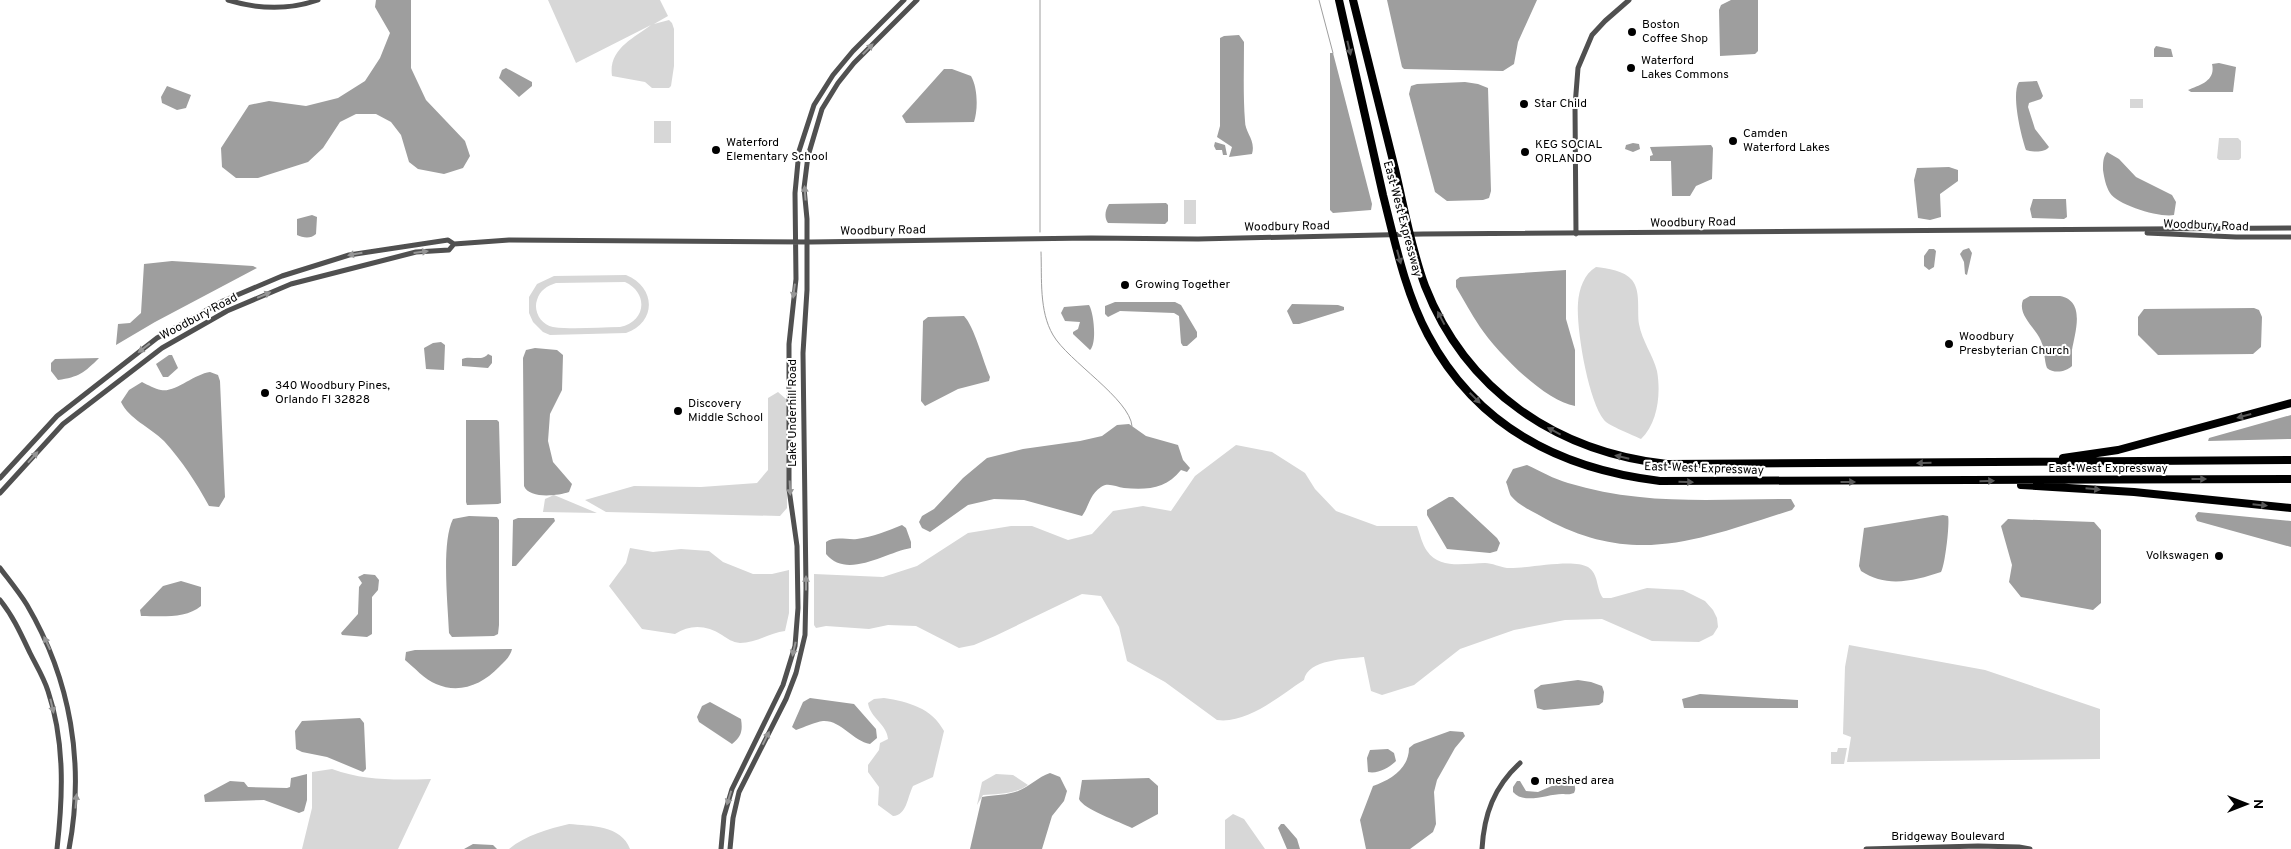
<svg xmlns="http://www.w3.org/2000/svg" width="2291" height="849" viewBox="0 0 2291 849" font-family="Overpass,sans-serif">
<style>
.green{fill:#d7d7d7;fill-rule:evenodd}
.water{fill:#9e9e9e}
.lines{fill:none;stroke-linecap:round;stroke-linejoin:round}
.stream{stroke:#9e9e9e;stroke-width:1}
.minor{stroke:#505050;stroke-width:5}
.highway{stroke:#000;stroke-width:8}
.oneway{fill:#595959}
.oneway2{fill:#969696}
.poi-dot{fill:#000;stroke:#fff;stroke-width:2}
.labels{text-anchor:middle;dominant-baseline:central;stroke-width:4;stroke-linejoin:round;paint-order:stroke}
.poi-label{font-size:12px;fill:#000;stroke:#fff;text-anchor:start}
.street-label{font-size:12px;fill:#000;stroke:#fff}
</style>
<rect width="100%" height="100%" fill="#fff"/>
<path class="green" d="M548,0h112l8,16 -14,8 15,-4 3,3 2,6v37l-3,20 -2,2h-17l-7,-6 -33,-6c-4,-27 22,-38 39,-51l-75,38z
M2130,99h13v9h-13z
M654,121h17v22h-17z
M2219,138h19l3,3v17l-2,2h-20l-2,-2z
M1184,200h12v24h-12z
M1596,267c11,1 29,4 36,13 9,11 5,30 7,44 3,17 14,31 18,47 4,22 1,52 -16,68 -8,-4 -32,-13 -37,-19 -16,-20 -28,-92 -26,-117 1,-14 6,-29 18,-36z
M626,275c30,12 31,47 0,58l-76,2 -7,-3 -10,-10 -4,-9v-16l8,-13 17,-8zM625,282c24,11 21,40 -5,45 -21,0 -46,3 -67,0 -12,-2 -20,-16 -16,-27 3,-10 10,-14 19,-17z
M778,392l9,8v108l-7,8 -174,-4 -21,-12 49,-14 67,1 56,-4 11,-13v-72z
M1236,445l36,7 33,21 10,16 21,22 41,15h40c3,8 5,18 10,25 13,19 39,12 58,12 7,0 15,4 22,5 20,1 65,-10 81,-1 11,7 8,22 15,31h8l36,-10 36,2 22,11 8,9 4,8 1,9 -5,8 -14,7 -47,-1 -50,-22 -37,1 -51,10 -54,19 -46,36 -32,10 -11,-4 -7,-34c-18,2 -56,2 -60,23 -25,16 -56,44 -87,40l-52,-38 -38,-21 -8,-34 -18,-31 -19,-2 -87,42 -21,9 -15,3 -43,-22 -28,-1 -19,4 -43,-3 -10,2 -2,-3v-51l69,3 34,-11 51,-33 43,-7h21l36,14 24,-6 21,-23 30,-5 28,5 24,-35z
M554,495l43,18 -54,-1 2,-13z
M630,548l23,4 28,-3 28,2 14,11 30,12h19l17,-4v43l-4,18c-15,2 -30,12 -45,12 -8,-1 -12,-4 -18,-8 -15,-10 -32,-11 -47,-1l-33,-5 -33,-43 17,-23z
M1849,645l136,25 115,39v50l-253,3 4,-25 -8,-3 2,-67z
M884,698c25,4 48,10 60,33l-11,46 -20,9c-6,12 -6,29 -20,30l-15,-11 1,-18 -11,-15v-7l11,-15 1,-7 8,-4c-1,-15 -18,-21 -20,-36l6,-4z
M1838,748h9l-3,16h-13v-12h6z
M332,769c33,12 64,11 99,10l-33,70h-96l10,-41v-36z
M996,774l17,1 15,10c-12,9 -31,9 -45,10l-6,10 5,-23z
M1233,814l11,5 21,30h-40v-29z
M569,824c22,2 52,1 61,25h-121c17,-14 39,-20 60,-25z"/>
<path class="water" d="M376,0h35v68l15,32 39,41 5,15 -7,12 -19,6 -26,-5 -9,-7 -8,-27 -10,-13 -15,-8h-20l-16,8 -17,26 -15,14 -50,16h-22l-14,-11 -1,-19 28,-43 20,-4 37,5 32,-8 27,-17 15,-23 10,-25 -15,-26z
M1387,0h150l-19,42 -4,22 -11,7 -99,-2 -2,-2z
M1731,0h27v51l-3,3 -35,2 -1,-46 2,-5z
M1239,35l5,7c0,26 -1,53 1,79 0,12 11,19 7,33l-23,3 3,-10 -15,-10 3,-11v-88l4,-2z
M2156,46l15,3 2,8h-19v-8z
M1330,53h3l5,19 34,132 -1,6 -38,3 -3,-3z
M2219,63l17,4 -3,25h-42l-3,-2c12,-5 28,-9 24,-26z
M506,68l26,14v4l-13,11 -20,-19 3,-8z
M944,69h8l19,7c7,12 7,34 3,46l-68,1 -4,-7z
M2037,81l6,15 -2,3 -12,4 -1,4 7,22 14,18c-5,6 -16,5 -23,3 -5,-14 -15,-56 -7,-68z
M1465,82l13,2 10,4 3,103 -2,7 -6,2 -36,1 -12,-9 -26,-98 2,-8 6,-2z
M167,86l24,9 -5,13 -9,2 -15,-7 -1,-6z
M1215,142l10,3 2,10h-4l-1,-5h-6l-2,-4z
M1633,143l6,1 1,5 -7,3 -8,-3 1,-4z
M1711,145l2,3 -1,31 -16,7 -6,10h-18l-1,-35h-21v-5l3,-1 -3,-8z
M2107,152l12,7 17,18 36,18 4,7 -2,13c-14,3 -57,-10 -64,-22 -4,-6 -6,-16 -7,-23 0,-7 0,-13 4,-18z
M1949,167l9,3v11l-18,13 1,23 -11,3 -12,-2 -4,-38 3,-12z
M2033,199h33l1,18 -3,2 -32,-1 -2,-9z
M1166,203l2,2v16l-3,3 -57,-1c-4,-5 -3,-13 1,-19z
M312,215l5,2 -1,17c-5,5 -13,4 -19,1v-16z
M1969,248l3,5 -5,22 -2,-1 -1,-12 -4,-8 3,-4z
M1929,249h5l2,2 -2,16 -5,3 -5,-4v-10z
M172,261l81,5 4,2 -102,54 -39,23 2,-21 12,-1 11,-10 3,-49z
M1566,270v49l9,31v56c-31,-5 -78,-54 -95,-79 -9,-13 -16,-27 -24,-40v-7l4,-3z
M2060,296c26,5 15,36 12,54 0,5 0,11 0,16 -6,6 -18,8 -25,2 -3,-8 -2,-18 -6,-27 -5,-13 -24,-26 -18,-41l7,-4z
M1115,302h60l6,3 16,27v5l-10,9h-4l-2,-3 -2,-27 -5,-3 -54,-2 -12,6 -3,-3v-8z
M1292,304l46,1 6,2v3l-45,14h-6l-6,-13z
M1089,305c5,8 8,39 1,45l-17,-16v-2l5,-3 2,-7 -15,-1 -4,-8 3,-6z
M2254,308l5,2 3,7 -1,30 -8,7 -95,1 -20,-20v-18l6,-8z
M964,316c10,10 19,45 26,61l-1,4 -31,8 -33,17 -4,-5 2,-80 5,-4z
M433,343l8,-1 4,3 -1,25 -18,-1 -2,-21z
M535,348l22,2 6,5 -1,35 -12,24 -2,27 5,21 19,22 -3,8c-12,4 -40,7 -45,-6l-1,-128 3,-8z
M488,354l4,2v7l-4,5 -26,-2v-7c8,-4 20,3 26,-5z
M169,355h3l6,13 -10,9h-5l-7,-13z
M99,358c-15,15 -20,19 -41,22l-7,-9v-8l4,-4z
M210,372l8,3 2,6 5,116 -6,10 -10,-1c-13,-24 -27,-45 -45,-65 -14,-14 -35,-22 -43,-39l8,-12 13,-8c6,3 13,7 19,8 14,3 33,-16 49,-18z
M2291,415v24l-83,2 1,-3z
M466,420h31l2,2 2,81 -3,1 -31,1 -1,-3z
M1129,424l17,12 32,9 5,15 7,8 -3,4 -6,-2c-15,19 -34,20 -57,18 -8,-1 -16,-6 -23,-1 -12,8 -12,20 -19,29l-58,-16 -30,-1 -26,6 -38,27 -8,-4 -3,-6 3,-6 12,-7 29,-31 24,-20 36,-9 57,-8 22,-5 15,-11z
M1527,465c13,6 27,14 41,18 76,23 146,16 223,16l4,7 -3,4c-90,28 -155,58 -246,9 -10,-6 -27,-13 -35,-23 -2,-3 -3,-10 -5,-14l7,-13z
M1449,497h4l44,41 3,5 -3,8 -7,2 -43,-4 -20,-34v-5z
M2198,512l93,9v26l-94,-26 -2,-5z
M1943,515l5,1c2,6 -3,50 -7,56 -27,9 -55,16 -80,-1l-2,-5 5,-38z
M469,516l28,1 2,3v105l-1,9 -4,2 -42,1 -3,-4c-1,-27 -8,-91 4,-114z
M518,518h36l1,3 -39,45h-4l1,-46z
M2008,519l86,3 7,8v73l-8,7 -72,-13 -12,-15 3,-17 -11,-39z
M902,525l4,3 5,14v6c-25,4 -64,32 -85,6v-12c8,-6 21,-2 31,-3 16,-2 30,-8 45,-14z
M364,574l11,1 4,5 -1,10 -6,7v37l-5,3 -25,-2 -1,-2 17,-19 1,-27 3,-4 -4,-6z
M181,581l20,6v19c-15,13 -41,10 -60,10l-1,-6 23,-24z
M512,649c-2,8 -7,12 -13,18 -17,18 -40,27 -63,17 -11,-4 -22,-17 -31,-24l1,-8 9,-2z
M1578,680l13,2 11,4 2,6 -1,10 -4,3 -55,5 -7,-2 -3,-18 7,-5z
M1700,694l98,6v8h-114l-2,-9z
M810,698l44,6 22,25 1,9 -7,6c-17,-3 -29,-24 -47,-23 -8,1 -18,6 -27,9l-4,-3 11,-25z
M710,702l31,17c2,12 0,18 -9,25l-33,-22 -2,-5 5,-11z
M360,718l4,5 2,46 -3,3 -36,-15 -25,-5 -6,-3 -1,-18 7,-10z
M1450,731l13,1 2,4 -10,12 -18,32 -3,12 2,32 -3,8 -23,17h-44l-6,-29 13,-34c17,-6 36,-17 36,-38l5,-4z
M1388,749l6,4 2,8c-7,7 -18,13 -28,11l-1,-14 3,-8z
M1050,773l10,4 7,14 -3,10 -12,15 -10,33h-72l12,-52c12,-2 26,-2 36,-6 12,-5 20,-14 32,-18z
M307,774v26l-3,11 -5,2 -35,-13 -59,2 -1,-7 26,-14 14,1 4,5 39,1 3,-1 1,-9z
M1149,778l9,8v28l-26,14c-12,-6 -49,-19 -53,-29l3,-19z
M1570,778c4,6 7,9 4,15 -5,2 -7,1 -12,1 -14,0 -38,11 -49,-2v-5l4,-6h3l6,10 12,1z
M1281,824h3l13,15 3,10h-13l-9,-21z
M473,844l20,1 4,4h-33z"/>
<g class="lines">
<path class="stream" d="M1040,0v232
M1319,0l14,53
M1041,252c1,27 -2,59 12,83 15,26 77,64 79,91"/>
<path class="minor" d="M228,0c29,9 61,10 90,0
M2147,233l89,4h55
M1576,234l-1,-128 3,-38 14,-33 13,-14 24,-21
M0,478l57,-62 100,-78 66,-37 59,-25 67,-21 99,-15 6,4 55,-4 302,2 280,-4 107,1 225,-5 868,-6
M0,493l63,-69 99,-76 65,-37 64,-27 125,-32 33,-2 5,-6
M0,568c9,12 19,24 27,37 44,75 58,159 42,244
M0,600c13,16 21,34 30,53 6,12 14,25 18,38 17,51 15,105 9,158
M721,849l3,-33 8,-27 51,-104 12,-39 3,-38 -1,-62 -8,-57v-145l7,-65 -1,-86 4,-42 15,-46 19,-30 20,-24 51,-51
M730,849l3,-31 6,-26 47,-93 10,-26 9,-38 1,-47 -3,-235 4,-63v-71l-3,-31 4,-32 14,-47 16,-26 16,-20 63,-63
M1482,849c2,-35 12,-62 38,-86
M1866,849l112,-3 41,1 11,2"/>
<path class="highway" d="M1339,0c15,65 29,130 44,195 12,47 22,97 45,140 49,92 132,134 232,146l631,-2
M1353,0c14,56 28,112 42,169 9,38 16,79 30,117 41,105 132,166 242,178l624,-4
M2063,458l55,-8 173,-47
M2021,485l113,7 157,16"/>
</g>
<defs><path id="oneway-solid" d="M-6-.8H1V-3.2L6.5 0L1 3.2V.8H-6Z" transform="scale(1.25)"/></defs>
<g class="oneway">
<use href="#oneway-solid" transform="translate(1349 48) rotate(77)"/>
<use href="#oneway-solid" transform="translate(1399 257) rotate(75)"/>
<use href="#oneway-solid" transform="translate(1441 318) rotate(-118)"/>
<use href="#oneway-solid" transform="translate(1475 398) rotate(45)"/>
<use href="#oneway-solid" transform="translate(2244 416) rotate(165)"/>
<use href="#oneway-solid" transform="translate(1554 431) rotate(-152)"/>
<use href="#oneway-solid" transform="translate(1622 457) rotate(-167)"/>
<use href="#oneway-solid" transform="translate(1924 463) rotate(179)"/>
<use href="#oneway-solid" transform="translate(2199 479)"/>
<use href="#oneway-solid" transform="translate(1987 481) rotate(-1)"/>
<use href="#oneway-solid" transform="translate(1686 482) rotate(1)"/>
<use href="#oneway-solid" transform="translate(1848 482)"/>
<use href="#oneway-solid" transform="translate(2093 489) rotate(5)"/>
<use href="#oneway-solid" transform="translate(2260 505) rotate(6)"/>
</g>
<g class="oneway2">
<use href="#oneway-solid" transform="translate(868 49) rotate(-45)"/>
<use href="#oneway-solid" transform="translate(805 193) rotate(-94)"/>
<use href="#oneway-solid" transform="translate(421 252) rotate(-7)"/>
<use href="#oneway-solid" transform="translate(355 254) rotate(170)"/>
<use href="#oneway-solid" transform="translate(794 291) rotate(97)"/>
<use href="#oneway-solid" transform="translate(264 295) rotate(-23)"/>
<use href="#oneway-solid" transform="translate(144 348) rotate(142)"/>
<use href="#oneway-solid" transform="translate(33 457) rotate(-48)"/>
<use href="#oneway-solid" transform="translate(790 488) rotate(87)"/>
<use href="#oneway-solid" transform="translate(806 583) rotate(-90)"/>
<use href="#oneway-solid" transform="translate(47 643) rotate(-115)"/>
<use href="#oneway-solid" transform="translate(794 649) rotate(103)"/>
<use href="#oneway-solid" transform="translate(52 706) rotate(77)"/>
<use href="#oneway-solid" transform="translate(766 738) rotate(-63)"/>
<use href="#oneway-solid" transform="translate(729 798) rotate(107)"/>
<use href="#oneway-solid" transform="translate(76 801) rotate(-86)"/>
</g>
<g class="poi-dot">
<circle cx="1632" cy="32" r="5"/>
<circle cx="1631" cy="68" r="5"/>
<circle cx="1524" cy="104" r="5"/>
<circle cx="1733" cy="141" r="5"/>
<circle cx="716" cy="150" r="5"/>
<circle cx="1525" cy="152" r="5"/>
<circle cx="1125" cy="285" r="5"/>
<circle cx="1949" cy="344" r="5"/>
<circle cx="265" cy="393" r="5"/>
<circle cx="678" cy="411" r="5"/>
<circle cx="2219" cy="556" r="5"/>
<circle cx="1535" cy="781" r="5"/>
</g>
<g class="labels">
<g class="poi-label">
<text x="1642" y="25">Boston<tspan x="1642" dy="14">Coffee Shop</tspan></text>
<text x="1641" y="61">Waterford<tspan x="1641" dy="14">Lakes Commons</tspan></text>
<text x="1534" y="104">Star Child</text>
<text x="1743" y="134">Camden<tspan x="1743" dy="14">Waterford Lakes</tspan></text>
<text x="726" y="143">Waterford<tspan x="726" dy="14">Elementary School</tspan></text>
<text x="1535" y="145">KEG SOCIAL<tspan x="1535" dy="14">ORLANDO</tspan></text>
<text x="1135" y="285">Growing Together</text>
<text x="1959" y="337">Woodbury<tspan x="1959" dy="14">Presbyterian Church</tspan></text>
<text x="275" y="386">340 Woodbury Pines,<tspan x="275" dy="14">Orlando Fl 32828</tspan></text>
<text x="688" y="404">Discovery<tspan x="688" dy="14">Middle School</tspan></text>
<text x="2209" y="556" text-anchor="end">Volkswagen</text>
<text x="1545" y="781">meshed area</text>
</g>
<g class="street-label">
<text transform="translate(1402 219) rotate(75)">East-West Expressway</text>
<text transform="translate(1693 223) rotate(-1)">Woodbury Road</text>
<text transform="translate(2206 226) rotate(2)">Woodbury Road</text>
<text transform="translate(1287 227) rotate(-1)">Woodbury Road</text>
<text transform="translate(883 231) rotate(-1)">Woodbury Road</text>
<text transform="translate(199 317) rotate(-28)">Woodbury Road</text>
<text transform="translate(793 413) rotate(-90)">Lake Underhill Road</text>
<text transform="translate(1704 469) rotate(2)">East-West Expressway</text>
<text x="2108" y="469">East-West Expressway</text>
<text x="1948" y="837">Bridgeway Boulevard</text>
</g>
</g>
<g transform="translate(2246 804) rotate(90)" stroke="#ffffff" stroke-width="4" paint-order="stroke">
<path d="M0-4L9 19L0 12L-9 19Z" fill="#000000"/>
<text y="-8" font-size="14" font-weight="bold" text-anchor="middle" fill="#000000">N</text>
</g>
</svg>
